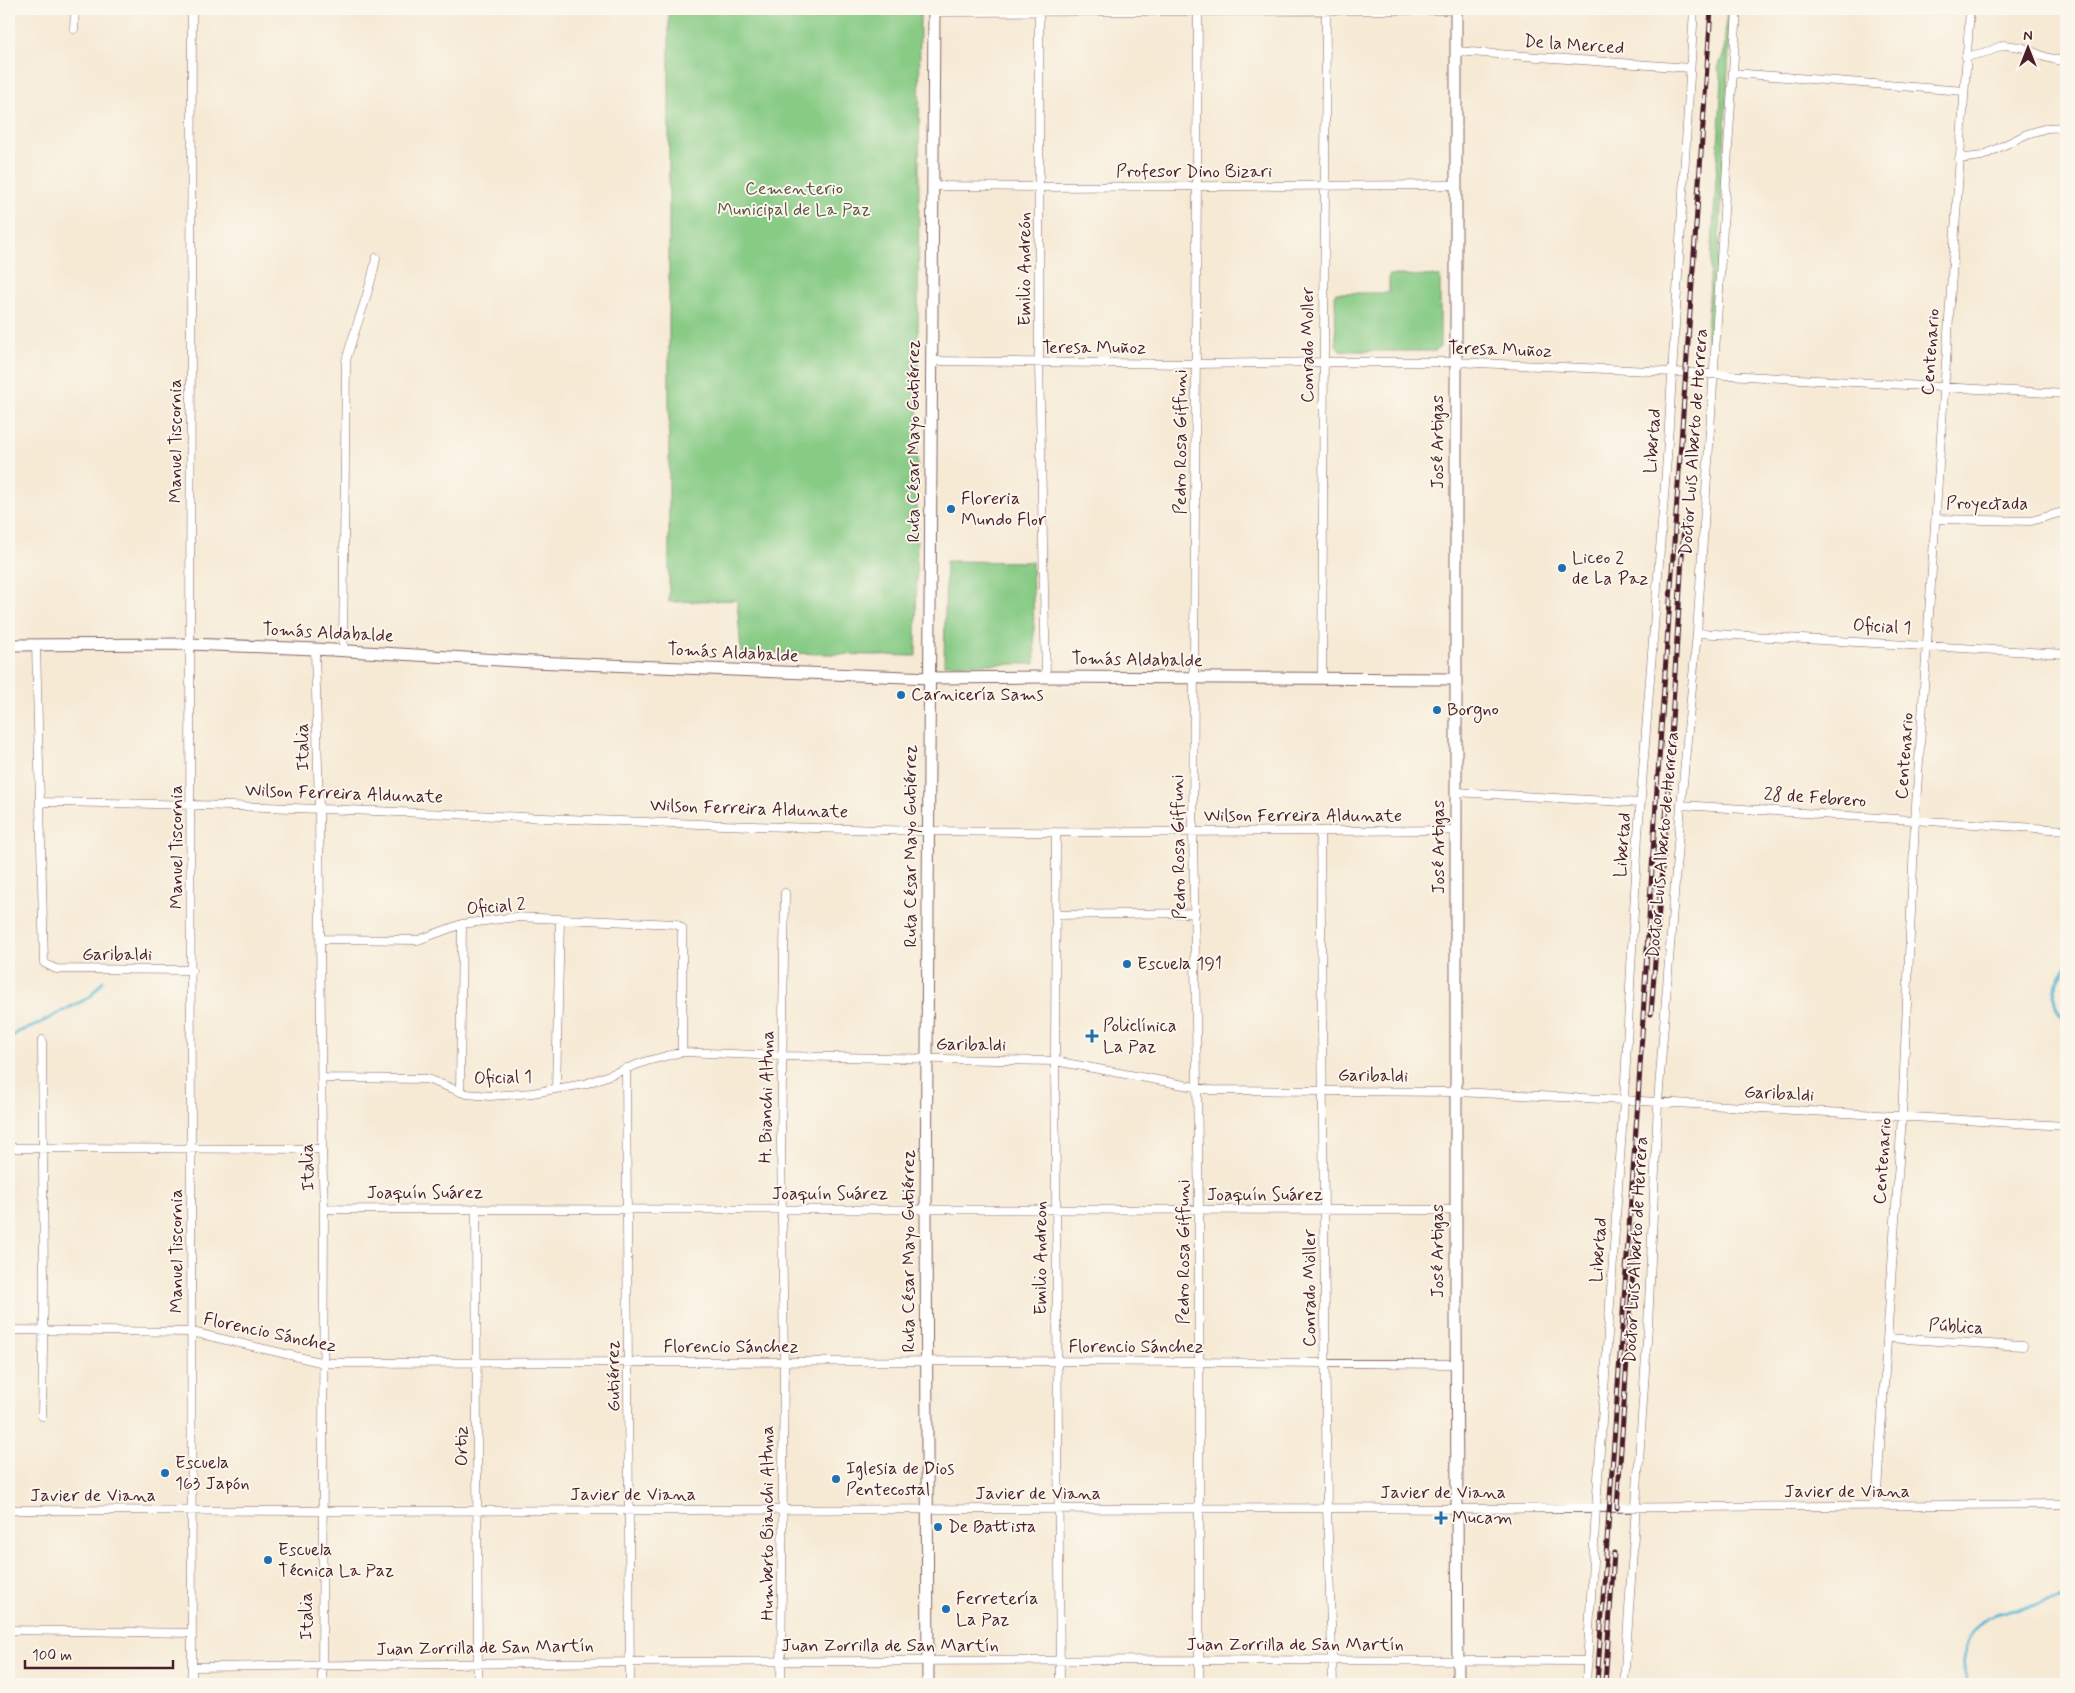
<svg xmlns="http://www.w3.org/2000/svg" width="2075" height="1693" viewBox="0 0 2075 1693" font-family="Mynerve,sans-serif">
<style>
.green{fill:#87cb85;stroke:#687558}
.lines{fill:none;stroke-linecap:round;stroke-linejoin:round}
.stream{stroke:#55b5d4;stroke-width:3}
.street-casing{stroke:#866666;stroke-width:9}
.secondary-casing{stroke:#866666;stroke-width:13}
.street{stroke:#fff;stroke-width:8}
.secondary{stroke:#fff;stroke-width:11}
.rail-casing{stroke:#4a1f2b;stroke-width:5}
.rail{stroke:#fbf7ec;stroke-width:3;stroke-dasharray:9;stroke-linecap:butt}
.poi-dot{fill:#1f6fb2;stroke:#fbf7ec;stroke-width:2}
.labels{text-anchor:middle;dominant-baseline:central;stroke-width:4;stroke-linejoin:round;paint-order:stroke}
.street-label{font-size:18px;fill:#4a1f2b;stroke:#fbf7ec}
.park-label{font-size:18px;fill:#5c5346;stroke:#fbf7ec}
.poi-label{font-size:18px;fill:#4a1f2b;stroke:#fbf7ec;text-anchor:start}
</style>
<rect width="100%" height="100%" fill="#fbf7ec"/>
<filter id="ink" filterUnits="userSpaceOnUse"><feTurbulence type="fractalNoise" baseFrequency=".02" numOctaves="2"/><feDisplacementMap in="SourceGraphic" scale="10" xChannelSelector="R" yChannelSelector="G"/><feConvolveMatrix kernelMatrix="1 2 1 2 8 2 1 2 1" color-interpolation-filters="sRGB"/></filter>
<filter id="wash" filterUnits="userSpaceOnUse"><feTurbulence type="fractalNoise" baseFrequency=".0096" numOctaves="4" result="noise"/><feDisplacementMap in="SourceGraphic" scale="20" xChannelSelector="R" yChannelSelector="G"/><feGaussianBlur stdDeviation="1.12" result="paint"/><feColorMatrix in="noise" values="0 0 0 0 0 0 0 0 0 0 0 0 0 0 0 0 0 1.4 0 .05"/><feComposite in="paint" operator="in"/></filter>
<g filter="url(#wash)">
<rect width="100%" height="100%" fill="#f6ead5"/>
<path class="green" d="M669,9h251l-4,647 -175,-4 -4,-52 -68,2z
M1727,9h4l-17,335 -3,3 -4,-5v-11l15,-250 -4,-13 6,-15z
M1389,275l51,1v71l-5,4h-94l-5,-6 -1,-52h54z
M946,561l86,1 3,102h-91z"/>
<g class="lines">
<path class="stream" d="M2066,967c-15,23 -17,33 0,57
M9,1041l8,-9 15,-5 58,-30 13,-16
M1970,1684c-13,-26 -7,-50 18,-67 9,-6 44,-9 57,-13 7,-1 14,-6 21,-9"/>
</g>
</g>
<g filter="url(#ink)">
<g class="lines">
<g class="street-casing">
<path id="street" d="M192,9l-2,635 2,1040
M1198,10l-5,822 6,378v474
M934,12l522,-2
M1039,12v351l7,314
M74,29l1,-20
M1456,51l234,17
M1966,57l24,-6 13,-6 18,2 24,10 21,5
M1733,73l231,18
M1959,159l23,-3 45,-22 20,-6 19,-1
M934,186l106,1 415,-2
M931,361l265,3 127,-2h132l218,10 393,22
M1936,519l95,2 35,-10
M1697,633l369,21
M36,645l8,318 12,6 136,1
M315,649l4,160 3,340 2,60 -2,475
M343,651l3,-290c9,-35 24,-67 30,-103
M1322,679l4,-669
M1456,792l185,11
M41,802c296,3 592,23 889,29 175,3 351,0 526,-1
M1681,805l385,25
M1320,831l7,677 6,176
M1056,832l-1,229 5,623
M1056,915l139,-2
M321,939l97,1 44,-16 54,-7 160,7 6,4v124
M42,1040l2,245 -2,131
M626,1068l4,616
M323,1078l104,1 40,15 23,2 42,-3 53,-9 62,-23 35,-9 100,4 273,5 156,29 246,2 167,8 442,26
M556,1089l4,-170
M460,1092l2,-168
M9,1148l313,1
M476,1208l2,476
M324,1209l1132,1
M9,1330l183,2 132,31 733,-2 399,3
M1887,1338l136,8
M1876,1506l26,-390 13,-296 55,-811
M9,1510l314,1 1004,-3 130,1 609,-5
M9,1630l183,3
M192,1667l438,-5 569,-2 389,1
M781,1684l3,-322 -3,-219 4,-250
M1586,1684l10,-176 28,-408 14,-265 29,-377 27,-449
M1624,1684l24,-358 10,-224 23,-297 16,-172 40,-624"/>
</g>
<g class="secondary-casing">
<path id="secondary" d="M1456,9v1308l2,367
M9,645l181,-1 125,5 218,13 398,16 115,-1 409,2
M928,1684l-2,-475 8,-1200"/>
</g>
<use href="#street" class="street"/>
<use href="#secondary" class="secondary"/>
<g class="rail-casing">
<path id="rail" d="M1651,1014l16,-210 17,-281
M1617,1508l19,-282
M1597,1684l41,-584 18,-297 55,-794
M1605,1684l9,-131"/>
</g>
<use href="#rail" class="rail"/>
</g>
</g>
<g class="poi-dot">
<circle cx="951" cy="509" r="5"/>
<circle cx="1562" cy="568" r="5"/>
<circle cx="901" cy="695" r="5"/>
<circle cx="1437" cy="710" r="5"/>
<circle cx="1127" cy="964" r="5"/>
<path d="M1089.5 1028.5h5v5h5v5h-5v5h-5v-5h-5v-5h5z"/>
<circle cx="165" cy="1473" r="5"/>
<circle cx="836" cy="1479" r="5"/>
<path d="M1438.5 1510.5h5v5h5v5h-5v5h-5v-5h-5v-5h5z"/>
<circle cx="938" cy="1527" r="5"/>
<circle cx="268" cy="1560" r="5"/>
<circle cx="946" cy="1609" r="5"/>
</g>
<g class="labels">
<g class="street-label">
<text transform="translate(1574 45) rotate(4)">De la Merced</text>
<text x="1194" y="172">Profesor Dino Bizari</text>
<text transform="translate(1025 269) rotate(-90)">Emilio Andreón</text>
<text transform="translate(1308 345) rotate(-90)">Conrado Moller</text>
<text x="1094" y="348">Teresa Muñoz</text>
<text transform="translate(1500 350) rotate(2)">Teresa Muñoz</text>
<text transform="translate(1931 352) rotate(-86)">Centenario</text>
<text transform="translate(176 441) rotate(-90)">Manuel Tiscornia</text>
<text transform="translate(914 441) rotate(-90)">Ruta César Mayo Gutiérrez</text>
<text transform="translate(1653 441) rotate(-86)">Libertad</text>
<text transform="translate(1181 442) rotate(-90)">Pedro Rosa Giffuni</text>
<text transform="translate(1438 442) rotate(-90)">José Artigas</text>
<text transform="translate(1694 442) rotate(-86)">Doctor Luis Alberto de Herrera</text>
<text x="1987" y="504">Proyectada</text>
<text transform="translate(1882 627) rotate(3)">Oficial 1</text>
<text transform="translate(328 633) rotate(3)">Tomás Aldabalde</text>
<text transform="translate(733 653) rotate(3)">Tomás Aldabalde</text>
<text transform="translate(1137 660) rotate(1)">Tomás Aldabalde</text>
<text transform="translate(303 747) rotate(-91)">Italia</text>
<text transform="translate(1905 756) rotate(-86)">Centenario</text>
<text transform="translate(344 794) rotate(2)">Wilson Ferreira Aldunate</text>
<text transform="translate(1815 798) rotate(4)">28 de Febrero</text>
<text transform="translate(749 809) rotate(2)">Wilson Ferreira Aldunate</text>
<text x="1303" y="816">Wilson Ferreira Aldunate</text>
<text transform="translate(1623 845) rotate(-86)">Libertad</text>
<text transform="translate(1663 845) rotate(-85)">Doctor Luis Alberto de Herrera</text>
<text transform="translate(911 846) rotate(-90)">Ruta César Mayo Gutiérrez</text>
<text transform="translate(177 847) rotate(-90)">Manuel Tiscornia</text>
<text transform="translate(1179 847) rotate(-91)">Pedro Rosa Giffuni</text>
<text transform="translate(1439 847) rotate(-90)">José Artigas</text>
<text transform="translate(496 907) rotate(-5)">Oficial 2</text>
<text x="117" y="955">Garibaldi</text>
<text transform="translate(971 1045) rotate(1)">Garibaldi</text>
<text transform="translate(1373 1076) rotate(1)">Garibaldi</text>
<text transform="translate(503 1078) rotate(-2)">Oficial 1</text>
<text transform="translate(1779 1094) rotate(3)">Garibaldi</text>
<text transform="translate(767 1097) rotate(-89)">H. Bianchi Altuna</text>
<text transform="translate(1883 1161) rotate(-86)">Centenario</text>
<text transform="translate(308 1167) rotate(-92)">Italia</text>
<text x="425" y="1193">Joaquín Suárez</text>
<text x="830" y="1194">Joaquín Suárez</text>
<text x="1265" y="1195">Joaquín Suárez</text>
<text transform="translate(1599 1250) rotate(-86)">Libertad</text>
<text transform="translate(1636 1250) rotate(-87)">Doctor Luis Alberto de Herrera</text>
<text transform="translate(177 1251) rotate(-90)">Manuel Tiscornia</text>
<text transform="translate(909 1251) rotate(-90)">Ruta César Mayo Gutiérrez</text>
<text transform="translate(1438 1251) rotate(-90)">José Artigas</text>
<text transform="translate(1184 1252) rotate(-90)">Pedro Rosa Giffuni</text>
<text transform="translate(1041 1258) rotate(-90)">Emilio Andreon</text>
<text transform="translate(1310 1288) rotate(-90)">Conrado Möller</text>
<text transform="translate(1956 1327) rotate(3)">Pública</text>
<text transform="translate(270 1333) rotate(12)">Florencio Sánchez</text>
<text x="731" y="1347">Florencio Sánchez</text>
<text x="1136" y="1347">Florencio Sánchez</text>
<text transform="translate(614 1376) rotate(-91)">Gutiérrez</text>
<text transform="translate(462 1446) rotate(-90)">Ortiz</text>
<text x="1847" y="1492">Javier de Viana</text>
<text x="1443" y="1493">Javier de Viana</text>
<text x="1038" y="1494">Javier de Viana</text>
<text x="633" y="1495">Javier de Viana</text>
<text x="93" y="1496">Javier de Viana</text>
<text transform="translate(768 1523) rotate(-90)">Humberto Bianchi Altuna</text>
<text transform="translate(307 1616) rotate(-90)">Italia</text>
<text x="1295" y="1645">Juan Zorrilla de San Martín</text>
<text x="890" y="1646">Juan Zorrilla de San Martín</text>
<text transform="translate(485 1648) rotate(-1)">Juan Zorrilla de San Martín</text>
</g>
<g class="park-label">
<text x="794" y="189">Cementerio<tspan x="794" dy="21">Municipal de La Paz</tspan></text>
</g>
<g class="poi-label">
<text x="961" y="499">Floreria<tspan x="961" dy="21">Mundo Flor</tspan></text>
<text x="1572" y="558">Liceo 2<tspan x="1572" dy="21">de La Paz</tspan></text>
<text x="911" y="695">Carnicería Sams</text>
<text x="1447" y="710">Borgno</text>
<text x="1137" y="964">Escuela 191</text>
<text x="1103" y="1026">Policlínica<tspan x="1103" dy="21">La Paz</tspan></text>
<text x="175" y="1463">Escuela<tspan x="175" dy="21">163 Japón</tspan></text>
<text x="846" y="1469">Iglesia de Dios<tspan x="846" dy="21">Pentecostal</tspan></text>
<text x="1452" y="1518">Mucam</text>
<text x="948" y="1527">De Battista</text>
<text x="278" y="1550">Escuela<tspan x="278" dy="21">Técnica La Paz</tspan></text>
<text x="956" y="1599">Ferretería<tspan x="956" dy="21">La Paz</tspan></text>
</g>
</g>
<rect width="2075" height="1693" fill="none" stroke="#fbf7ec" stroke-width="30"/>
<g transform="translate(2028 48)" stroke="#fbf7ec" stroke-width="4" paint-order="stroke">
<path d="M0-4L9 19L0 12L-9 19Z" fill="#4a1f2b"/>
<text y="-8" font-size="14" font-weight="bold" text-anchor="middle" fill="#4a1f2b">N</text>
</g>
<path d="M25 1660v8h148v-8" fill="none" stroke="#4a1f2b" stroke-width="2.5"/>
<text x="32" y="1660" font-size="15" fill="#4a1f2b" stroke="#fbf7ec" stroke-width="4" paint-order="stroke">100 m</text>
</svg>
